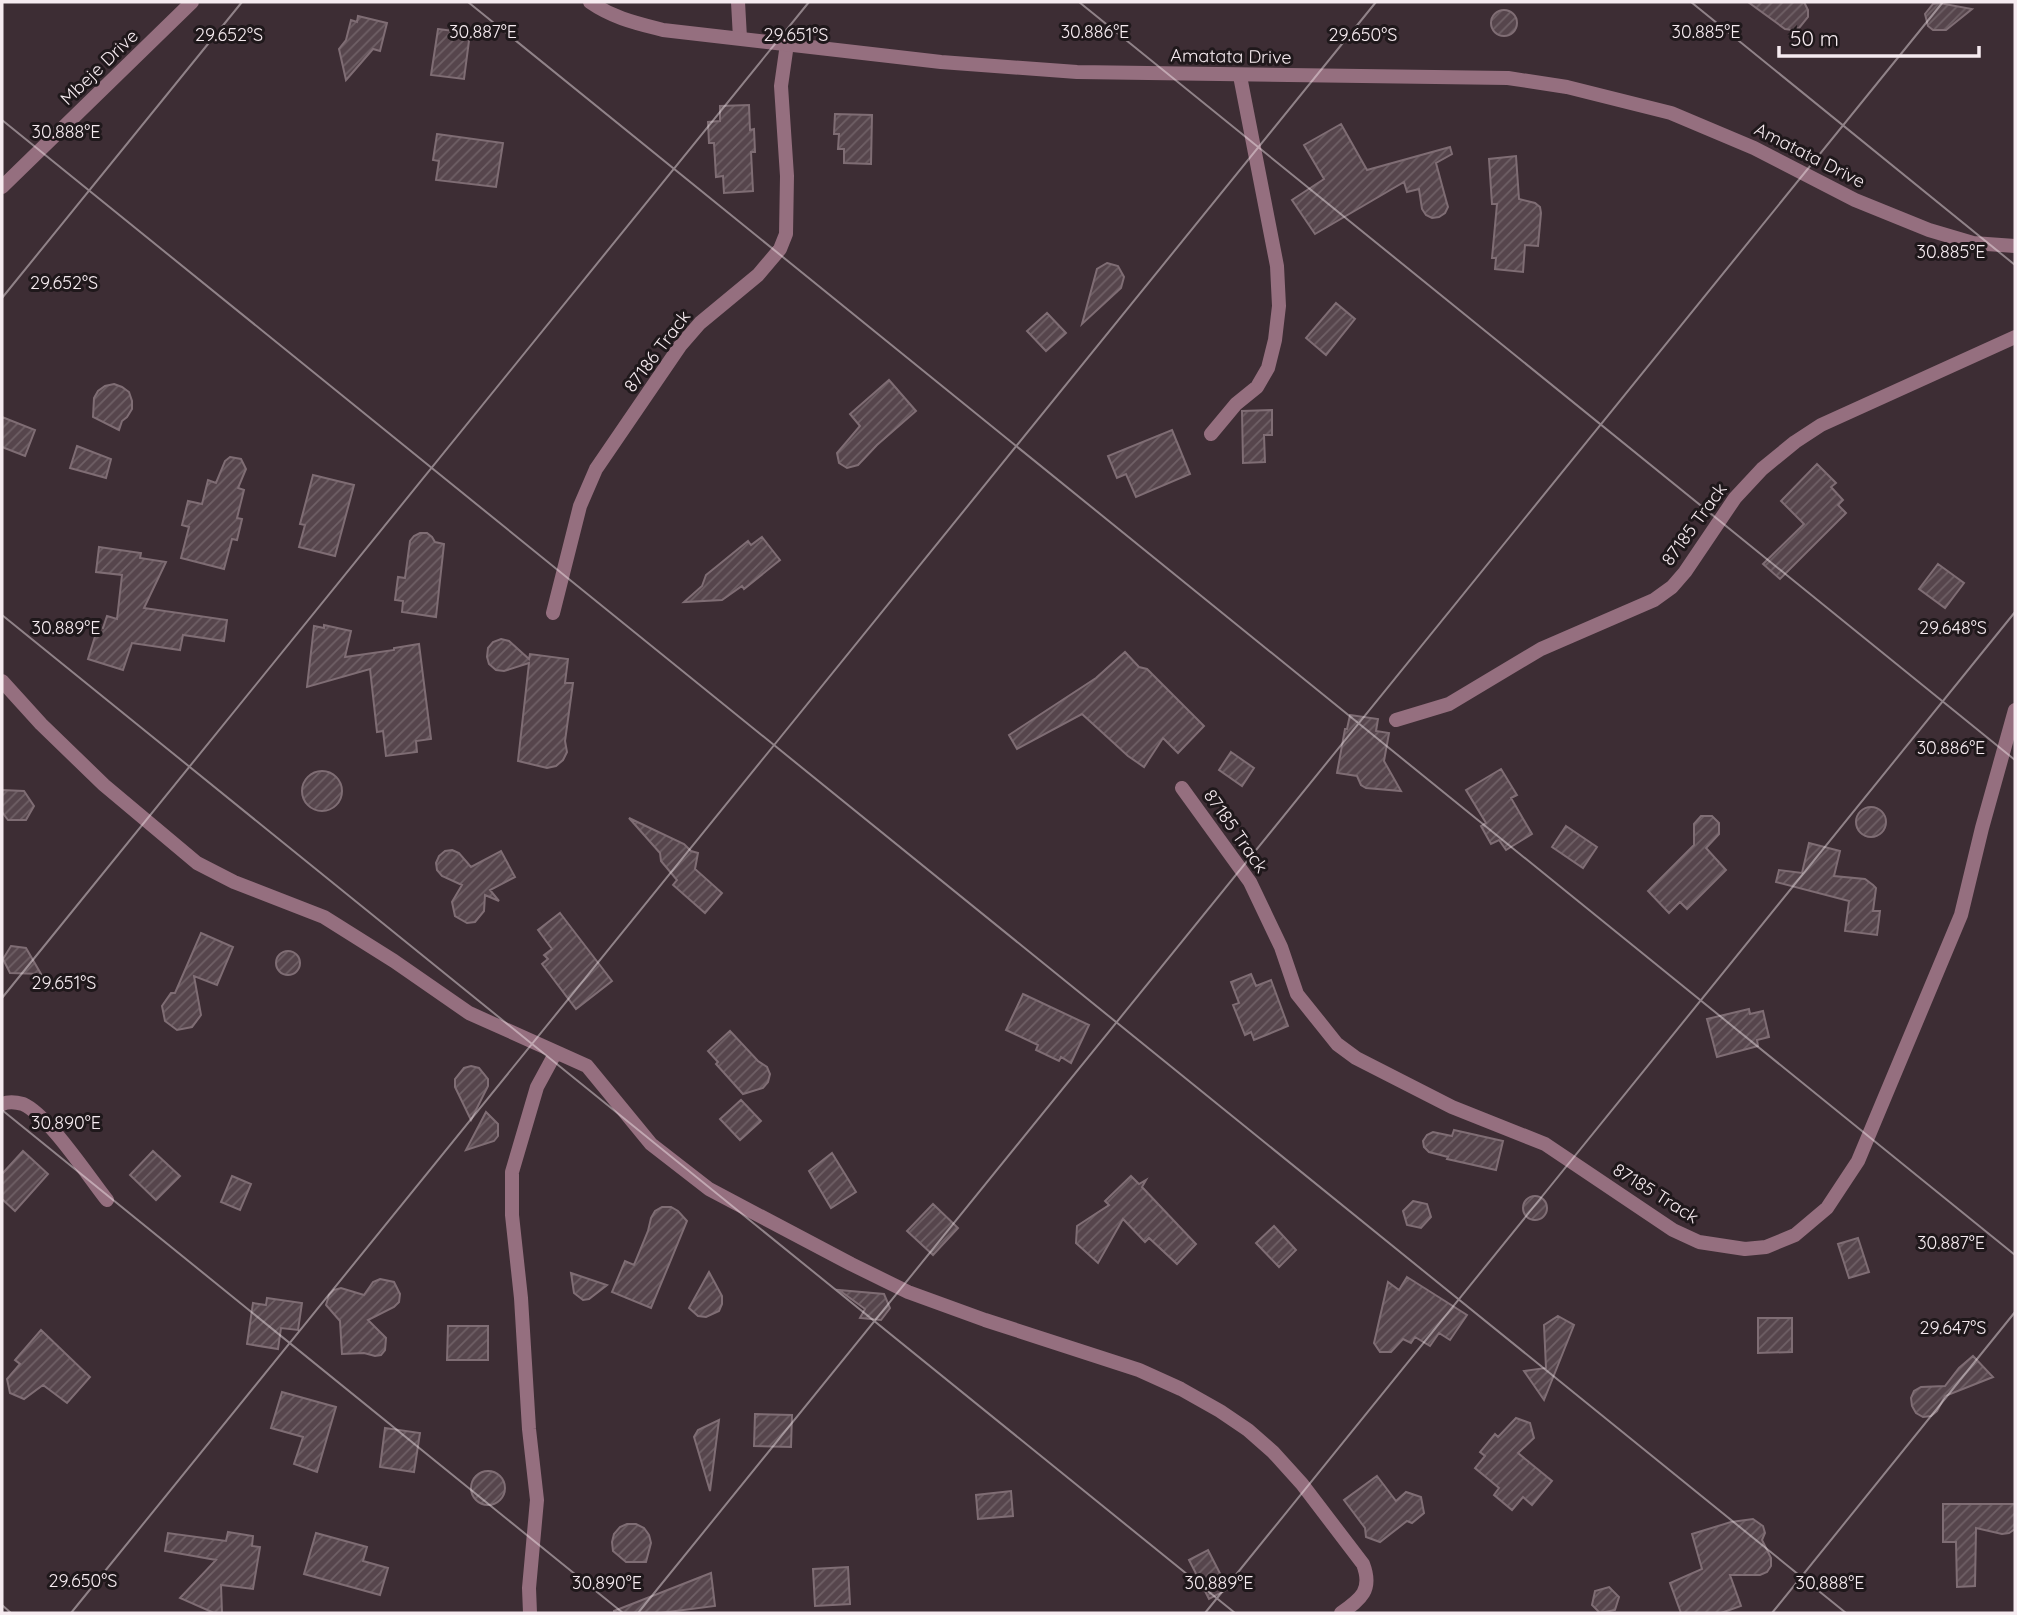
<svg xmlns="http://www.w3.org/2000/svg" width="2017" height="1615" viewBox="0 0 2017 1615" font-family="Quicksand,sans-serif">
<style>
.building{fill:url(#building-hatch);stroke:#7f6d74;stroke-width:2}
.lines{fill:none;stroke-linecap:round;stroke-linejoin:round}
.minor{stroke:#956f7f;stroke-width:14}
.tertiary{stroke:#956f7f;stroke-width:14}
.ticks{fill:none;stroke:#f6ebf0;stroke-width:2;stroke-opacity:0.45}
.labels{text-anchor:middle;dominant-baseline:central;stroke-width:6;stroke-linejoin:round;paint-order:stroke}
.street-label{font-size:18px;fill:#f6ebf0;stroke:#1f181b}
.ticks-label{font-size:18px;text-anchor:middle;fill:#f6ebf0;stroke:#1f181b;stroke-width:6;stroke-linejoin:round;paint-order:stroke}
</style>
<defs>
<pattern id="building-hatch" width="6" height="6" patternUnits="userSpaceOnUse" patternTransform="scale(1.75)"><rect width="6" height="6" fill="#56454c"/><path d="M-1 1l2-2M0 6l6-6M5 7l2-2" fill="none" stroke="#6f6066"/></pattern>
</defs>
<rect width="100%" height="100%" fill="#3d2d34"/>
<path class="building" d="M1748,2h56l4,8v7l-9,11 -7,2 -7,-1z
M1939,3l33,6 -26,21h-13l-5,-4 -3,-12 8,-10z
M1491 23a13 13 0 1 1 26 0a13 13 0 1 1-26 0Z
M358,16l29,7 -7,28 -7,-2 -27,31 -7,-31 7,-9 5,-20 6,2z
M438,29l32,4 -6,46 -33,-4z
M749,105l1,25 4,-1 1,23h-4l2,39 -29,2 -1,-17 -7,1 -2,-34h-5l-1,-21 12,-1v-15z
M835,114l37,1 -1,49 -27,-1v-14h-6l1,-15h-5z
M1341,124l26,46 83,-23 2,7 -16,9 10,37 2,7 -3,6 -6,4 -7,1 -6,-3 -4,-6 -3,-20 -12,3 -3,-10 -89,52 -23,-34 32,-21 -20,-34z
M437,134l66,9 -7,44 -60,-7 3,-19 -6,-1z
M1516,156l3,43 16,4 5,4 1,6 -3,33 -13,-1 -2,27 -28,-3 1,-11h-4l5,-54h-5l-3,-45z
M1107,263l11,3 6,11 -3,11 -39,36 15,-55z
M1336,303l19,16 -29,36 -20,-17z
M1047,313l19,20 -20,18 -19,-20z
M889,380l27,31 -39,34 -19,20 -11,3 -8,-5 -2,-10 23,-27 -10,-12z
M114,384l8,3 7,5 3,9v8l-5,8 -5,4 -3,9 -26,-13 1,-19 4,-7 7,-5z
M1272,410v25h-8l1,27 -22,1 -1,-52z
M2,417l33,13 -10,26 -23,-9z
M1172,430l18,44 -54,23 -10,-23 -9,4 -9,-22z
M77,446l34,13 -5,19 -36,-10z
M230,457l11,2 5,10 -8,19 6,2 -7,28 5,1 -5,21 -5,-1 -8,30 -43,-11 8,-31 -7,-2 6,-24 14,3 6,-24 8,3 9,-22z
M1817,464l19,19 -5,4 12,13 -5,5 8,8 -66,66 -17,-15 41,-40 -23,-23z
M313,475l41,10 -19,71 -36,-9 6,-22 -5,-1z
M420,533h7l5,4 3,5 9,2 -8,73 -34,-5 1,-11 -8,-1 3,-23 7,1 5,-37 4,-5z
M762,537l18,23 -10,8 -26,21 -2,-3 -20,14 -38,2 18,-16 4,-11 42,-34 3,4z
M99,547l42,6 -1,5 26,4 -22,46 83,12 -3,21 -41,-6 -3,15 -48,-7 -9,27 -35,-11 10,-32 5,1 4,-12 10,3 5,-44 -26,-3z
M1938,564l26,19 -19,25 -26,-19z
M324,625l27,6 -6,26 49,-7v-2l25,-4 12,95 -15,2 1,11 -31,4 -3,-25 -6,1 -7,-63 -63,18 7,-61 10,2z
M501,639l8,2 20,18 1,-5 38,5 -3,24h8l-8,58 2,11 -4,8 -7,6 -9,2 -29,-7 11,-98 -25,8 -8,-1 -7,-6 -2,-7 1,-9 5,-6z
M1125,652l14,15 8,2 57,57 -26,27 -15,-15 -19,29 -16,-11 -46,-42 -65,35 -8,-14 87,-57z
M1350,715l28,4 -2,12 13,2 -5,28 17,30 -35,-3 -5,-3 -4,-9 -20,-3 8,-44h2z
M1231,752l23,16 -12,18 -23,-16z
M1501,769l16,26 -6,3 21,36 -26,16 -7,-10 -8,4 -10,-18 5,-3 -20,-33z
M302 791a20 20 0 1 1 40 0a20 20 0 1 1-40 0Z
M2,790l22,1 10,15 -8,14h-18l-6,-8z
M1856 822a15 15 0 1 1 30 0a15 15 0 1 1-30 0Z
M1701,816h11l7,7v11l-13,14 20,22 -39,39 -7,-7 -11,11 -21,-22 46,-46v-21z
M629,818l55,26 7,7 7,2 -3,16 27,24 -17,20 -32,-28 4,-5 -16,-19 -1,-8z
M1566,826l31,21 -14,21 -31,-21z
M1809,843l31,8 -6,25 31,3 8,6 3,3 -3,23h7l-3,24 -32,-4 4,-30 -73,-19 3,-12 23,3z
M452,850l7,3 12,14 30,-16 14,26 -25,13 9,11 -14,-6 -1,16 -9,11 -8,1 -12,-7 -3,-14 10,-17 -20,-9 -5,-6 -1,-7 3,-7 6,-5z
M560,913l52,68 -36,28 -34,-45 6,-5 -4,-4 8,-6 -14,-19z
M201,933l32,14 -16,38 -23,-9 7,39 -9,12 -15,3 -12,-9 -3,-15 9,-13h4z
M11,946l15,2 15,26 -31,-1 -7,-14z
M276 963a12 12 0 1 1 24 0a12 12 0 1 1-24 0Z
M1251,974l5,12 15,-6 17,46 -34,14 -3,-8 -6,3 -12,-30 6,-2 -8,-21z
M1023,994l66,31 -18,38 -10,-6 -2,4 -23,-11 2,-5 -32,-15z
M1749,1009l1,5 13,-3 6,26 -12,3 1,6 -41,11 -10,-38z
M730,1031l28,30 9,6 3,7 -2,8 -5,6 -20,6 -27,-30 2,-2 -10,-11z
M471,1066l8,2 9,11v7l-17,34 -16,-33v-8l9,-11z
M741,1100l20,21 -21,19 -20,-21z
M486,1112l12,12v12l-4,5 -28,9z
M1454,1130l49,11 -7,29 -49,-11 1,-2 -19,-5 -5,-5 -1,-6 4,-6 6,-3 19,4z
M23,1151l25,23 -33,37 -13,-12v-25z
M153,1151l27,25 -24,24 -26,-25z
M832,1153l24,39 -25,16 -22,-37z
M232,1176l19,8 -11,26 -19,-8z
M1131,1176l8,8 7,-4 -4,7 54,57 -19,20 -28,-26 -4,4 -22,-23 -25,44 -22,-20 1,-17 32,-21 -4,-4z
M1523 1208a12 12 0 1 1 24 0a12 12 0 1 1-24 0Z
M1413,1201l14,3 4,13 -10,11 -14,-3 -4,-14z
M933,1204l25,24 -25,27 -26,-24z
M662,1207h9l7,4 9,10 -36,87 -39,-16 13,-31 9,4 14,-34 3,-13 4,-7z
M1274,1226l22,24 -17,17 -23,-24z
M1858,1238l11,34 -20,6 -11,-34z
M709,1272l13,24v8l-3,7 -13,6 -8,-1 -9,-8z
M571,1273l36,12 -18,14 -6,1 -9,-7z
M1407,1277l60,38 -17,25 -11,-7 -9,13 -15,-9 -4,6 -8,-4 -12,13h-11l-6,-9 14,-61 11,8z
M380,1279l14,3 6,12 -1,8 -5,5 -26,13 18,18 -1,12 -4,5 -6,1 -11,-3 -22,1 -2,-33 -14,-16 3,-10 5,-5 7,-2 23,7 9,-13z
M839,1290l45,4 6,14 -9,12 -21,-2 5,-9z
M267,1298l35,5 -4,27 -17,-2 -3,21 -31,-5 6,-41 13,2z
M1558,1316l16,9 -30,75 -20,-29 22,-3 -2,-43z
M1758,1318h34v34l-34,1z
M448,1326h40v34h-41z
M41,1330l49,47 -23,26 -24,-18 -19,14 -14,-6 -3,-14 13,-15 -5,-4z
M1973,1356l20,21 -48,19 -8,15 -6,5 -8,1 -7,-4 -4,-7 -1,-8 3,-7 7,-4 24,-1 14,-18z
M282,1392l54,15 -19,65 -23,-8 9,-27 -32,-9z
M755,1414l37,1 -1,32 -37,-1z
M1516,1418l14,5 4,15 -16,15 34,28 -20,24 -9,-8 -11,13 -18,-15 5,-7 -24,-20 10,-12 -5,-4 15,-18 3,3z
M719,1420l-9,71 -16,-54 4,-7z
M385,1428l35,5 -6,39 -34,-5z
M471 1488a17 17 0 1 1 34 0a17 17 0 1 1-34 0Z
M1377,1476l19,25 10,-9 15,5 3,16 -12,10 -5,-2 -27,21 -14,-5 -1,-9 -21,-28z
M1011,1491l2,25 -35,3 -2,-24z
M1943,1504h72v25l-6,4 -7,1 -26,-6 -1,58 -18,1 -1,-45h-13z
M1753,1519l10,7 2,7 -3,7 9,18v8l-4,6 -7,3h-30l11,31 -20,7h-40l-11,-30 32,-14 -10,-35 39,-12z
M627,1524h9l8,4 5,7 2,8 -5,19h-20l-13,-11 -1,-9 2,-8 6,-7z
M228,1532l25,4 -1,10 8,1 -7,42 -32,-4 1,28h-8l-34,-15 36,-38 -51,-9 3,-18 58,8z
M316,1533l51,14 -4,14 25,7 -8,27 -76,-21z
M1208,1550l20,39 -19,10 -20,-39z
M848,1567l2,37 -35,2 -2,-37z
M711,1573l4,33 -55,7h-46v-2z
M1609,1587l10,10 -4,13 -15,3 -8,-8 3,-14z"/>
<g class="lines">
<path class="minor" d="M738,2l2,36
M1211,434l25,-30 21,-17 11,-19 7,-28 4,-34 -2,-40 -37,-190
M553,613l27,-107 16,-37 84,-123 20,-23 58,-48 22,-26 6,-15 1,-58 -6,-90 6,-42
M2,681l39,43 63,61 93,78 37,19 90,35 70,44 75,52 118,53 64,78 58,45 142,75 57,28 77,28 154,50 42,19 39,22 28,19 25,22 29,32 61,80c10,26 -2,35 -22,49
M1396,720l53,-16 92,-55 113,-49 18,-13 13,-15 50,-74 27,-29 33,-27 26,-17 194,-88
M1182,788l68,94 31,65 16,47 40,50 19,14 96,49 93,37 128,86 26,12 46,7 21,-2 29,-12 32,-27 31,-47 103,-246 21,-87 33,-118
M2,1104c7,-3 14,-2 21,0 25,11 65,72 84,96
M530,1613l-1,-25 8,-88 -8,-71 -8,-131 -9,-83v-43l25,-85 19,-35"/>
<path class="tertiary" d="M590,2c23,16 46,21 73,28l278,32 136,10 431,6 59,9 104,26 83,35 101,52 74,30 44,13 42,3
M2,187l190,-185"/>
</g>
<path class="ticks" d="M468,2l1547,1253M1079,2l936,758M1691,2l324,263M2,120l1844,1493M2,298l240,-296M2,615l1233,998M2,998l807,-996M2,1110l621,503M2,1605l9,8M71,1613l1305,-1611M638,1613l1305,-1611M1205,1613l810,-1001M1772,1613l243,-301"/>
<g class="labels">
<g class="street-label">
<text transform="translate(1231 56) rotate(1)">Amatata Drive</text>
<text transform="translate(99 67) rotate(-44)">Mbeje Drive</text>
<text transform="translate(1810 155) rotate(27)">Amatata Drive</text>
<text transform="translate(657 351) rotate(-53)">87186 Track</text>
<text transform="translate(1694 524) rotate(-54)">87185 Track</text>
<text transform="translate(1236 831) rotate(55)">87185 Track</text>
<text transform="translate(1656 1193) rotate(32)">87185 Track</text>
</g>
</g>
<g class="ticks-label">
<text x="483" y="38">30.887°E</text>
<text x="1095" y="38">30.886°E</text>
<text x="1706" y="38">30.885°E</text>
<text x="229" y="41">29.652°S</text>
<text x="796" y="41">29.651°S</text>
<text x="1363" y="41">29.650°S</text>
<text x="66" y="138">30.888°E</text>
<text x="1951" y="258">30.885°E</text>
<text x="64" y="289">29.652°S</text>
<text x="66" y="634">30.889°E</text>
<text x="1953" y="634">29.648°S</text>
<text x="1951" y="754">30.886°E</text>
<text x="64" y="989">29.651°S</text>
<text x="66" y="1129">30.890°E</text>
<text x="1951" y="1249">30.887°E</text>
<text x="1953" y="1334">29.647°S</text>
<text x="83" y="1587">29.650°S</text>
<text x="607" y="1589">30.890°E</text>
<text x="1219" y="1589">30.889°E</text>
<text x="1830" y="1589">30.888°E</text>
</g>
<rect width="2017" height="1615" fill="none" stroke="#f6ebf0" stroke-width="7"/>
<path d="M1779 46v10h200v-10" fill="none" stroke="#f6ebf0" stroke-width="3.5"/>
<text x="1790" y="46" font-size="21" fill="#f6ebf0" stroke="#1f181b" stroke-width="5" paint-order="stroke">50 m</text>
</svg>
